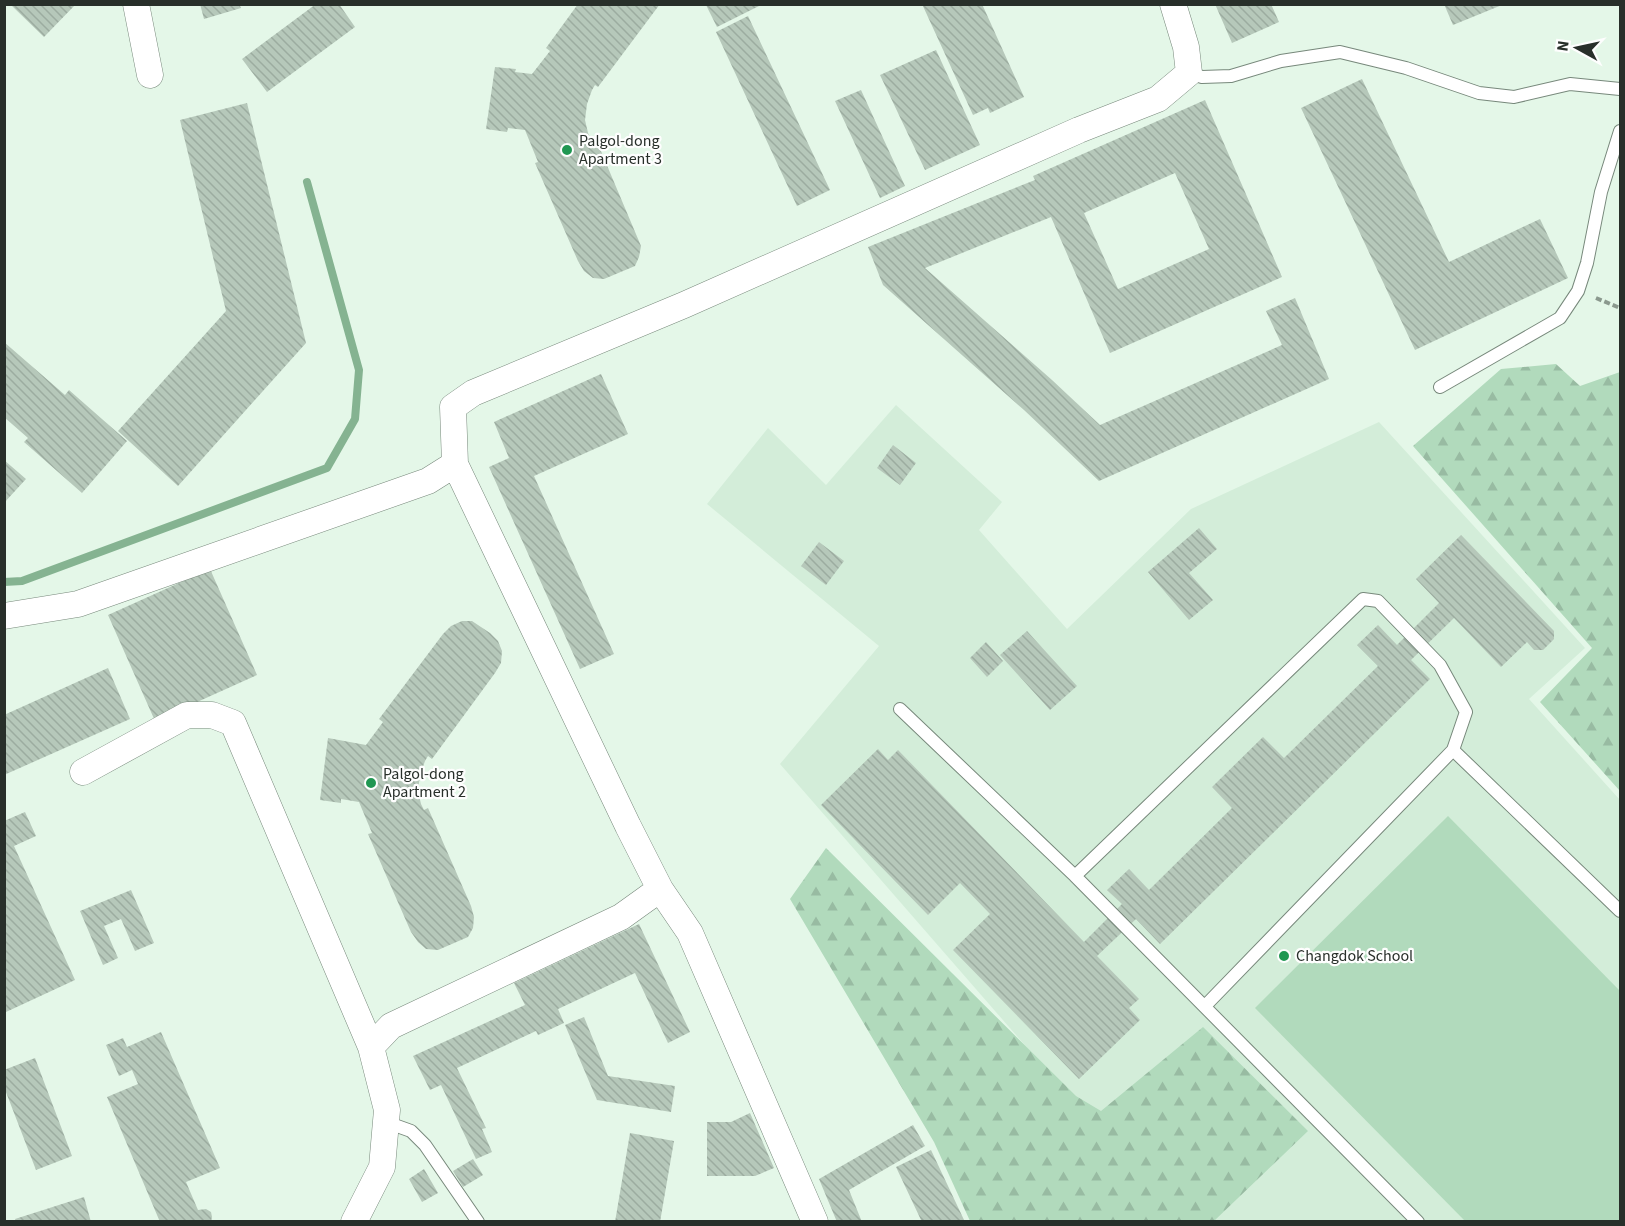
<svg xmlns="http://www.w3.org/2000/svg" width="1625" height="1226" viewBox="0 0 1625 1226" font-family="'Source Sans 3',sans-serif">
<style>
.built{fill:#d3edd9}
.forest{fill:url(#forest-firs)}
.garden{fill:#b1dabc}
.lines{fill:none;stroke-linecap:round;stroke-linejoin:round}
.stream{stroke:#85b391;stroke-width:8}
.building{fill:url(#building-back-hatch);fill-rule:evenodd}
.lane-casing{stroke:#77887b;stroke-width:14}
.street-casing{stroke:#77887b;stroke-width:27}
.path{stroke:#8b998e;stroke-width:4;stroke-dasharray:6 3;stroke-linecap:butt}
.lane{stroke:#fff;stroke-width:12}
.street{stroke:#fff;stroke-width:26}
.poi-dot{fill:#209752;stroke:#fefefe;stroke-width:2}
.labels{text-anchor:middle;dominant-baseline:central;stroke-width:4.5;stroke-linejoin:round;paint-order:stroke}
.poi-label{font-size:16px;fill:#282f2a;stroke:#fefefe;text-anchor:start}
</style>
<defs>
<pattern id="forest-firs" width="22" height="20" patternUnits="userSpaceOnUse" patternTransform="scale(1.5)"><rect width="22" height="20" fill="#b1dabc"/><path d="M5 1l3.5 6h-7zM16 11l3.5 6h-7z" fill="#98bba2"/></pattern>
<pattern id="building-back-hatch" width="6" height="6" patternUnits="userSpaceOnUse" patternTransform="scale(1.5)"><rect width="6" height="6" fill="#b6c8ba"/><path d="M-1 5l2 2M0 0l6 6M5-1l2 2" fill="none" stroke="#9caca0"/></pattern>
</defs>
<rect width="100%" height="100%" fill="#e4f7e8"/>
<path class="built" d="M896,405l106,97 -23,28 88,99 124,-120 188,-87 206,226 -56,51 91,101v421h-479l-58,-109 -303,-348 99,-118 -172,-142 61,-76 58,57z"/>
<path class="forest" d="M1556,364l24,22 40,-14v419l-80,-89 52,-54 -179,-202 88,-77z
M826,848l250,248 25,15 102,-84 105,104 -94,90h-244l-36,-79 -144,-243z"/>
<path class="garden" d="M1448,816l172,175v230h-155l-210,-213z"/>
<g class="lines">
<path class="stream" d="M4,582l18,-1 305,-113 28,-49 4,-49 -52,-188"/>
</g>
<path class="building" d="M10,4h66l-32,33z
M200,4h39l2,4 -37,11z
M316,4h23l16,23 -88,65 -25,-33z
M578,4h82l-62,83 -3,-2 -3,5 -5,14 -2,16 3,13 3,6 4,-2 46,109 -2,11 -4,9 -31,13 -11,-1 -9,-7 -6,-10 -43,-98 3,-1 -13,-32 -17,-2 -1,4 -21,-3 9,-62 21,2 -1,3 17,2 18,-23 -4,-3z
M708,4h55l-46,23 -11,-22z
M922,4h60l42,93 -34,16 -2,-5 -15,7z
M1215,4h56l8,18 -47,21z
M1444,4h58v1l-49,20z
M748,16l82,174 -33,16 -81,-174z
M936,50l44,95 -55,25 -45,-95z
M1362,79l87,183 91,-43 28,59 -153,72 -114,-242z
M861,90l44,96 -25,12 -45,-97z
M1205,100l77,177 -172,76 -59,-136 -126,51 127,112 48,45 182,-80 -16,-34 29,-13 34,81 -230,102 -75,-71 -141,-125 -15,-38 167,-67 -2,-4zM1175,173l34,76 -91,40 -34,-76z
M247,103l59,240 -128,143 -60,-55 108,-120 -46,-191z
M4,342l61,53 4,-5 58,51 -45,52 -58,-51 4,-4 -24,-21z
M601,374l27,60 -94,42 80,178 -34,15 -91,-202 20,-9 -15,-36z
M893,445l23,18 -16,22 -23,-17z
M4,460l22,19 -22,24z
M1199,528l18,21 -28,24 24,27 -24,20 -41,-48z
M1461,535l93,96v8l-11,11h-9l-7,-8 -26,25 -47,-49 -43,42 19,19 -270,265 -24,-25 -39,37 42,43 -10,9 11,12 -61,59 -126,-129 37,-36 -30,-31 -32,32 -107,-110 57,-56 10,11 10,-10 186,192 38,-38 -15,-14 22,-21 20,21 83,-82 -20,-21 51,-50 21,21 94,-92 -21,-21 21,-20 19,20 42,-42 -23,-24z
M819,542l25,19 -18,24 -25,-19z
M210,569l47,106 -102,46 -47,-106z
M462,621h10l18,12 8,8 4,10 -1,12 -6,10 -63,86 -4,-3 -3,5 -5,14 -2,16 3,13 3,6 4,-2 43,98 3,11 -1,11 -5,9 -30,13 -12,-1 -8,-7 -7,-10 -43,-98 4,-1 -13,-31 -18,-3v4l-21,-3 8,-62 38,7 17,-23 -4,-3 64,-85 8,-8z
M1027,631l50,55 -27,24 -50,-55z
M986,642l17,19 -16,16 -17,-19z
M108,668l22,51 -126,56v-60z
M25,812l11,24 -22,10 61,134 -69,32 -2,-4v-187z
M131,890l23,53 -19,8 -14,-32 -17,7 14,32 -15,7 -23,-54z
M639,924l51,108 -22,11 -33,-70 -77,36 6,14 -26,12 -2,-4 -79,37 29,60 -4,1 10,23 -16,7 -35,-74 -11,5 -17,-34 112,-51 -11,-22z
M584,1017l24,59 67,10 -4,26 -74,-12 -32,-75z
M161,1032l59,136 -34,14 12,28 8,-1 5,3 1,5 -1,5h-51l-53,-125 31,-13 -6,-14 -13,6 -13,-31 17,-7 4,9z
M35,1058l37,98 -36,14 -32,-83v-17z
M750,1113l24,55 -19,8h-48v-54h24z
M913,1125l12,21 -76,44 13,32h-25l-18,-43z
M630,1133l44,8 -14,81h-45z
M931,1150l34,72h-47l3,-2 -25,-53z
M473,1159l10,16 -20,12 -10,-16z
M424,1169l14,24 -16,9 -13,-23z
M84,1197l7,25h-75l-1,-3z"/>
<g class="lines">
<g class="lane-casing">
<path id="lane" d="M1189,73l13,4 29,-1 50,-15 59,-9 66,16 73,25 35,4 56,-13 50,5
M1440,387l120,-69 18,-27 9,-28 14,-71 19,-61
M900,709l175,167 343,346
M1453,750l167,161
M1075,876l288,-277 15,2 62,64 26,47 -13,38 -248,256
M386,1122l25,9 14,14 53,77"/>
</g>
<g class="street-casing">
<path id="street" d="M136,4l14,71
M4,616l74,-12 350,-123 27,-17
M83,772l104,-57h25l21,8 138,324
M354,1222l28,-55 5,-57 -16,-63 20,-21 230,-109 39,-28
M815,1222l-125,-289 -30,-44 -32,-63 -173,-362 -2,-57 20,-14 211,-88 395,-175 79,-31 31,-26 -3,-26 -13,-43"/>
</g>
<path class="path" d="M1596,298l24,10"/>
<use href="#lane" class="lane"/>
<use href="#street" class="street"/>
</g>
<g class="poi-dot">
<circle cx="567" cy="150" r="6"/>
<circle cx="371" cy="783" r="6"/>
<circle cx="1284" cy="956" r="6"/>
</g>
<g class="labels">
<g class="poi-label">
<text x="579" y="141">Palgol-dong<tspan x="579" dy="18">Apartment 3</tspan></text>
<text x="383" y="774">Palgol-dong<tspan x="383" dy="18">Apartment 2</tspan></text>
<text x="1296" y="956">Changdok School</text>
</g>
</g>
<rect width="1625" height="1226" fill="none" stroke="#282f2a" stroke-width="12"/>
<g transform="translate(1577 48) rotate(278)" stroke="#fefefe" stroke-width="4.5" paint-order="stroke">
<path d="M0-4.5L10 22L0 15L-10 22Z" fill="#282f2a"/>
<text y="-9" font-size="16" font-weight="bold" text-anchor="middle" fill="#282f2a">N</text>
</g>
</svg>
